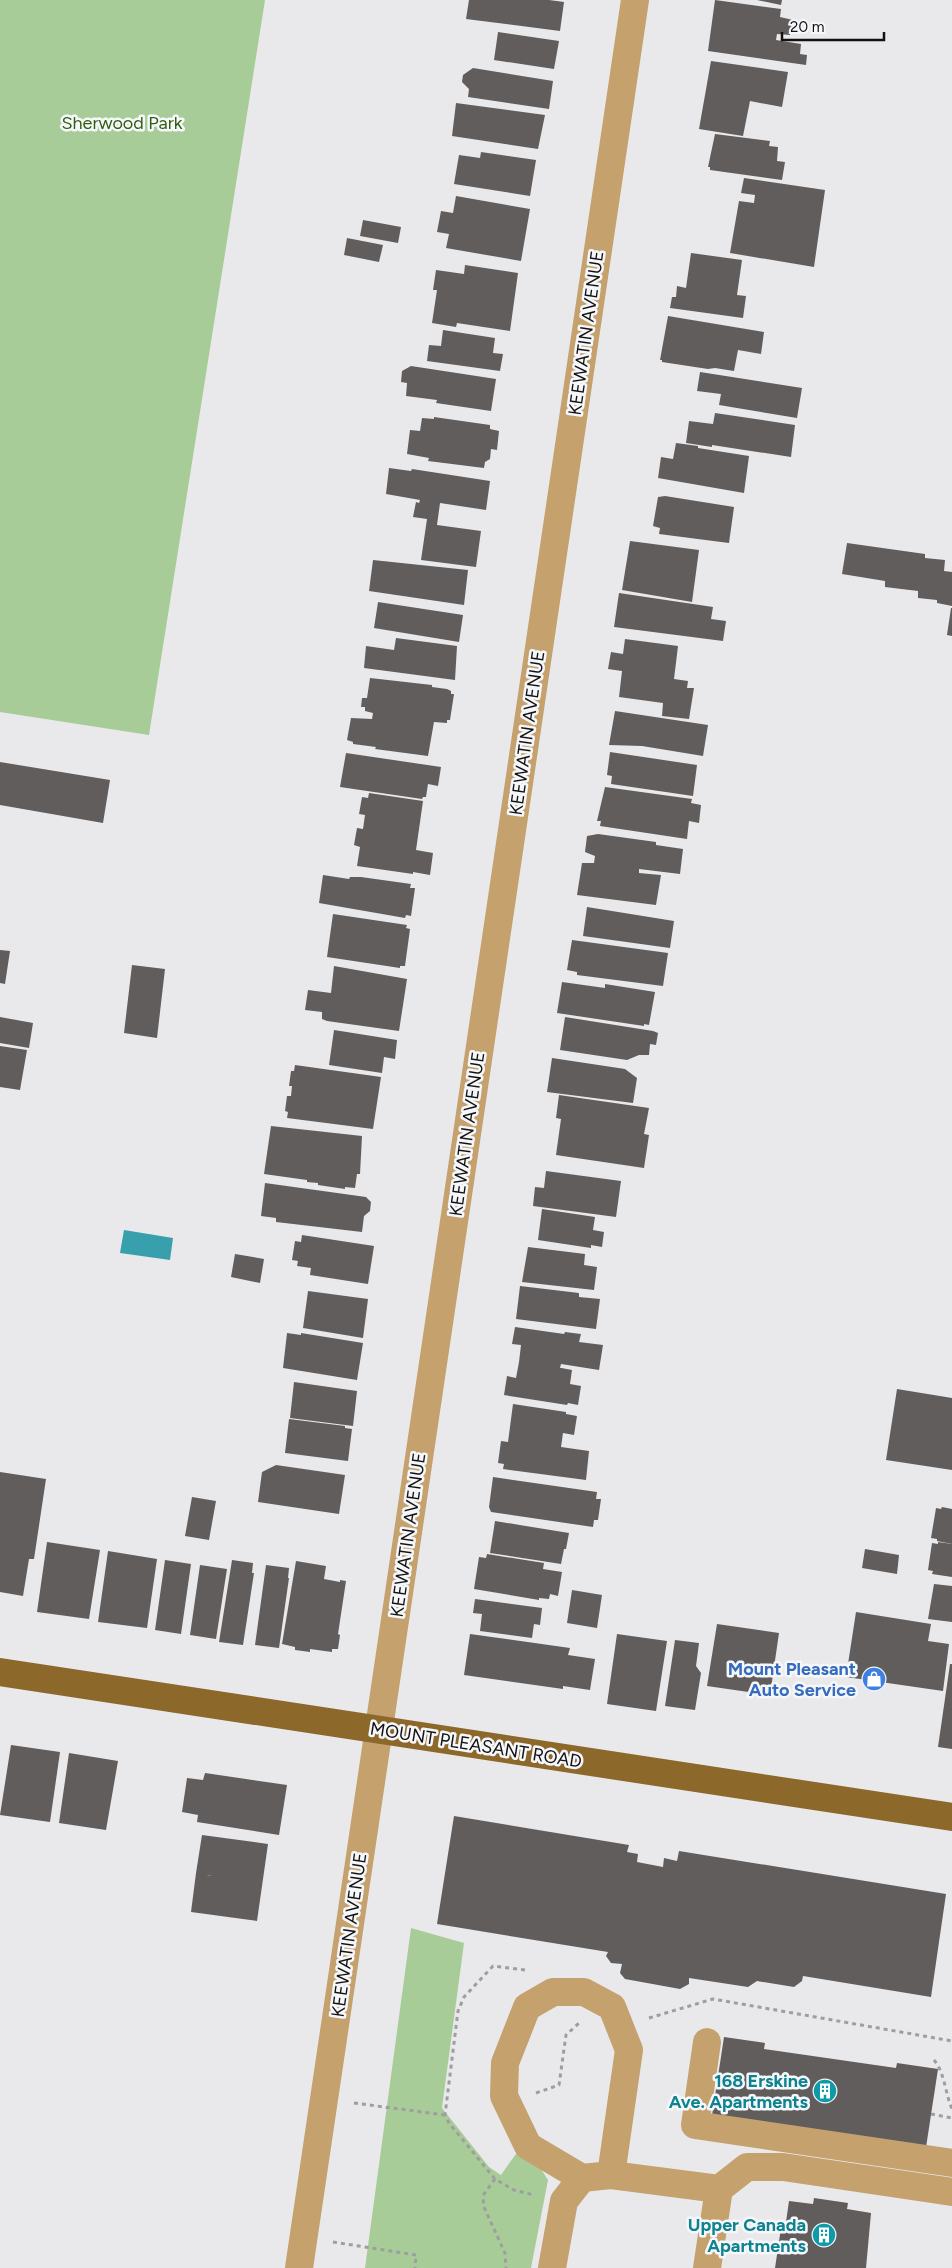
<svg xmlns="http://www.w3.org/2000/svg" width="952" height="2268" viewBox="0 0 952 2268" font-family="Figtree,sans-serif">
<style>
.green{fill:#a8cc98}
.water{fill:#38a0ad}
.building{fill:#605d5c}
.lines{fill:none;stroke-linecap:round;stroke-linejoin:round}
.path{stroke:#9e9ea0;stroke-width:3;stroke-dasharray:4 4;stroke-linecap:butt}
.minor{stroke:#c4a16d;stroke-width:28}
.major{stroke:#8d682b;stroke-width:28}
.labels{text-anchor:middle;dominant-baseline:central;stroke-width:5;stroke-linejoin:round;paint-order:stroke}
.park-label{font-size:18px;fill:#305f10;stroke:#f6f7fa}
.street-label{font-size:18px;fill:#121213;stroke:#f6f7fa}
.shop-label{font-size:18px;font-weight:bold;fill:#366cbe;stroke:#f6f7fa;text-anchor:end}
.culture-label{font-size:18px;font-weight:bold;fill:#0d838f;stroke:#f6f7fa;text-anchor:end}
</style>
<rect width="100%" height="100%" fill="#e9e9ec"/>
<path class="green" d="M0,0h265l-116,735 -149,-23z
M411,1928l53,15 -22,165 47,59 12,8 17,-24 21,15 9,14 -17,88h-166z"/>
<path class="water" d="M124,1230l49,8 -3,22 -50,-7z"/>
<path class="building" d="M469,0h80l15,2 -4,29 -94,-12z
M715,0l66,9 -1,8 13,3 -3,15 -13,-1 -1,6 25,4 -1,10 7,1 -1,10 -98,-14z
M757,0h25l-1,5z
M498,32l61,9 -5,28 -60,-9z
M711,61l77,11 -6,35 -32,-6 -7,35 -44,-7z
M473,68l80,13 -4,28 -81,-12 1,-8 -7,-7 1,-7z
M456,103l89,12 -7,34 -86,-13z
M715,134l55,7 -1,5 9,1 -1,14 8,1 -3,18 -72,-10v-3h-2z
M481,152l55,8 -6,36 -76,-12 5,-29 21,3z
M744,178l81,12 -11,77 -84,-14 9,-52 15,2 1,-8 -14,-2z
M456,196l74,13 -9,52 -75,-13 3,-14 -12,-2 4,-21 12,2z
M363,220l38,7 -3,16 -38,-7z
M347,238l36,7 -4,17 -35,-7z
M691,253l51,7 -5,35 9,1 -3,22 -73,-10 2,-11h4l1,-11 9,2z
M465,265l53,8 -8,58 -53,-8 -1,4 -24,-4 5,-33h-4l3,-20 28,4z
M668,316l96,16 -3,22 -23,-4 -4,21 -19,-3 -7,1 -46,-7v-2h-2z
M443,330l52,8 -2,15 10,1 -3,17 -73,-10 2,-16 12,1z
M411,366l85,13 -5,32 -55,-8 1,-3 -31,-4 1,-13 -6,-1 1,-11z
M700,372l102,16 -5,30 -78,-13 2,-11 -24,-3z
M715,413l80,12 -4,32 -79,-12v2l-26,-4 3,-22 24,3z
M434,417l56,8v4l9,2 -2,19 -6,-1 -1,10 -5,3 -1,6 -56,-7 1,-3 -22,-4 3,-24 10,1 2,-13 12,1z
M676,443l22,3v2l51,8 -5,37 -86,-15 3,-21 12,2z
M389,468l22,3 1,-2 78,12 -4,29 -46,-7 -3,22 44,6 -5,36 -55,-7 6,-41 -14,-2 3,-15 3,1 1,-3 -34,-6z
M665,496l69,11 -5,36 -70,-9 1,-6 -7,-2 5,-29z
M630,541l69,9 -7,52 -70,-12z
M847,543l78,11v4l20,2 -1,11 8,1v34l-15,-3v-3l-19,-2v-7l-33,-4v-6l-43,-7z
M373,560l95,10 -4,35 -95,-14z
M619,593l94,14 -2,12 15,2 -3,20 -109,-14z
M378,602l85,13 -4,27 -85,-14z
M951,608h1v28l-5,-1z
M396,638l61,8 -2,34 -91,-12 2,-22 28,4z
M625,639l53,7 -4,33 14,2 -1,7h7l-5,31 -27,-3 1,-13 -44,-6 3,-26 -14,-2 3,-17 12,2z
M370,678l62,7v2l15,2 4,2v3h3l-4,26h-3v3l-13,-1 -6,34 -53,-7 1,-2 -23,-3v-2l-6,-2 4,-22 21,1 1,-6 -8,-2v-4h-4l1,-9h5z
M615,711l93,14 -5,31 -61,-10 -33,-1z
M610,752l87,13 -4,31 -82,-12 1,-8 -5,-1z
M346,753l95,14 -3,19 -10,-2 -2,13h-3l-1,2 -82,-12z
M0,762l110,18 -7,43 -103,-18z
M605,787l87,12 -1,4 10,2 -2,18 -10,-2 -2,18 -87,-13 1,-5h-4z
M369,793l54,8 -7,49 17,3 -3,22 -17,-3v2l-56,-8 3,-19 -6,-2 3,-17 6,1 2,-14 -6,-1 3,-17 6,1z
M598,834l58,8v3l27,4 -3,25 -41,-5v4l22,2 -5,30 -79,-10 5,-32h12l1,-7 -10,-4 2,-16z
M323,875l26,4 1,-2h11l50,7 -1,4h5l-4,28 -5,-1 -1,3 -86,-15z
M587,907l87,14 -4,27 -87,-12z
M333,914l74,11 -1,3 4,1 -5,37h-5v2l-73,-11z
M572,940l96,13 -5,33 -86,-11v-3l-10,-2z
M0,950l10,1 -5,33 -5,-1z
M132,965l33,4 -8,69 -33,-5z
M334,966l73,13 -8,52 -72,-10 -5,-2v-7l-17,-2 3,-20 23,3z
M562,982l43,6v-4l50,8 -6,33 -5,-1v2l-87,-13z
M0,1017l33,6 -4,25 -29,-5z
M565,1017l88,14 5,2 -2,12 -6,-1 -1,11h-10l-12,5 -67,-10z
M334,1030l63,10 -2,19 -11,-2 -2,16 -53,-8z
M0,1046l27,4 -7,40 -20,-3z
M552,1058l73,11 12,9 -4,25 -86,-11z
M295,1065l86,12 -8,52 -86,-11 1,-6 -3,-1 2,-15h4l1,-10h-3l2,-15h3z
M559,1095l90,13 -5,26 5,1 -5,33 -88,-13 5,-36 -5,-1z
M271,1126l91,10 -2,38h-3l-2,14 -10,-1v2l-27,-4v-2l-11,-1v-2l-43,-6z
M546,1171l75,10 -5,36 -83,-11 2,-19 9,1z
M265,1183l101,14 5,5 -1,9 -6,5 -2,16 -86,-10v-4l-15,-2z
M542,1209l53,8 -2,13 11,2 -2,15 -11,-2v3l-53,-8z
M302,1235l72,11 -6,38 -58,-9 1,-7 -14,-2 1,-5 -6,-1 3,-19 6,1z
M528,1247l57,7 -1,11 13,2 -3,23 -72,-8z
M235,1254l29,5 -4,24 -29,-6z
M520,1286l59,7v4l21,2 -4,30 -80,-10z
M308,1291l60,8 -5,39 -60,-10z
M515,1327l49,7 1,-2 16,2 -2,8 24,3 -4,25 -38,-6 -1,4 -9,-2 21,4 -2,14 11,2 -3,19 -10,-2 -1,2 -63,-10 3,-19 9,2 3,-16 2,-17 -9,-1z
M287,1333l14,2v-2l62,10 -6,37 -74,-12z
M294,1382l63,9 -4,35 -63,-8z
M897,1389l55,9v72l-66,-10z
M513,1404l53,8v2l11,2 -3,19 -11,-2 -2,14 28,4 -3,29 -83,-11 1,-5 -6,-1 3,-22 7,1z
M289,1419l56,7v2l7,1 -4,32 -63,-8z
M276,1465l69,10 -6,39 -81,-12 4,-30z
M0,1472l46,7 -12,80h-5l-6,37 -23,-4z
M493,1477l104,15 -1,7h5l-3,21h-4l-1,7 -102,-15 -2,-5z
M192,1497l24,4 -7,39 -24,-4z
M942,1507l10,2v35l-15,-3v-2l-6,-1 5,-30 5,1z
M495,1521l74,12 -3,16h-2l-3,15 -71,-11z
M47,1542l53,8 -11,69 -52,-7z
M938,1542l14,2v33l-20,-3 1,-3 -5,-1 4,-27 6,1z
M865,1549l34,6 -2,19 -35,-6z
M108,1551l49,8 -10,69 -49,-6z
M487,1554l57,9 -1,6 19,3 -4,24 -8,-2 -1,5 -10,-1v2l-65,-11 5,-32 7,1z
M165,1560l26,4 -10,70 -26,-4z
M232,1560l21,3 -1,10h2l-11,72 -24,-3z
M296,1561l30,5 -2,13 16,3v-2l6,1 -8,53 2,1 -2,14h-6v3l-22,-3v3l-15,-2v-3l-13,-3z
M200,1565l27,4 -11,70 -26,-4z
M266,1565l23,3 -1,10h1l-10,70 -24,-3z
M934,1584l18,2v36l-24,-3z
M572,1590l30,5 -5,33 -30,-5z
M475,1599l67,9 -2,17 -6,-1 -2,14 -52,-7 2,-17 -9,-1z
M856,1612l75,12 -3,17 21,3 -6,47 -97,-14z
M717,1624l62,9 -9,62 -63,-9z
M470,1634l100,14 -2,7 27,4 -5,31 -27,-4v3l-99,-14z
M617,1634l50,7 -11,70 -49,-7z
M675,1640l24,3 -3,23 5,7 -6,37 -30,-4z
M950,1664h2v85l-14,-2z
M11,1745l49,7 -10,70 -50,-7z
M69,1753l49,8 -12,69 -47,-7z
M205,1773l82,12 -8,50 -82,-13 1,-7 -16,-3 5,-34 16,2z
M454,1816l175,29 -2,7 11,2 -1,8 26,5 1,-9 13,3 2,-10 267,43 -15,103 -128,-21 -1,5 -8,6 -37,-6 -9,6 -59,-9v6l-9,5 -55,-10 -5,-6 2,-9 -11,-1 -5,-7 2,-4 -171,-28z
M202,1835l66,9 -11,77 -66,-9 5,-39 16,3 -16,-3z
M724,2037l41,6 -1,6 132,19 1,-5 41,6 -13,85 -214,-32z
M814,2198l34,5 -1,6 24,4 -5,55h-91l6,-40 4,1 4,-28 24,3z"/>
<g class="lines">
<path class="path" d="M525,1970l-32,-4 -29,31 -6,14 -13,104 4,8 46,56 19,11 20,5
M649,2018l64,-19 239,42
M934,2060c11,13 11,33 18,49
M536,2093l23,-8 7,-50 13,-12
M354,2103l91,12
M931,2114l21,4
M495,2179l-11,15 -1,11 22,48 1,15
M333,2242l83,13 -1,13"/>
<path class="minor" d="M707,2042l-12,83 257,38
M582,2178l-54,-32 -24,-50 1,-33 22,-56 26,-15h31l28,15 17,43 -18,125
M299,2268l336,-2268
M552,2268l12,-67 18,-23 29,-3 108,14 28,-22h36l169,25
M707,2268l12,-79"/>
<path class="major" d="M0,1672l952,145"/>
</g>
<defs>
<g id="shop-disc" transform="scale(1.25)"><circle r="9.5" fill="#3f7fe0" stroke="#f6f7fa"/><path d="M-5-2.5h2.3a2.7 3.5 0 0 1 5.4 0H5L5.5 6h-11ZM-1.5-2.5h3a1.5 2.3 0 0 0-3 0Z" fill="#fff"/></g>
<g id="building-disc" transform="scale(1.25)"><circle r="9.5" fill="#0f9aa8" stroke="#f6f7fa"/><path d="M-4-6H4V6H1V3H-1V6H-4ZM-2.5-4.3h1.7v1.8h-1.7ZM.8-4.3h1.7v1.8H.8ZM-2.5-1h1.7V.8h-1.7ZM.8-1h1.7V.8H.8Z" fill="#fff"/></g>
</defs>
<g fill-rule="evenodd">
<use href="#shop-disc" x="874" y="1679"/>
<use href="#building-disc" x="825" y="2091"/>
<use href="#building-disc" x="824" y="2235"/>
</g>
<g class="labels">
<g class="park-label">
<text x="122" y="123">Sherwood Park</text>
</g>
<g class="street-label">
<text transform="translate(586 333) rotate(-82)">KEEWATIN AVENUE</text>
<text transform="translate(527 733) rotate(-82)">KEEWATIN AVENUE</text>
<text transform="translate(467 1134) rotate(-82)">KEEWATIN AVENUE</text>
<text transform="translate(408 1535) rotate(-82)">KEEWATIN AVENUE</text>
<text transform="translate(476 1745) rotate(9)">MOUNT PLEASANT ROAD</text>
<text transform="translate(349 1935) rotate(-82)">KEEWATIN AVENUE</text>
</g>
<g class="shop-label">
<text x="856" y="1669">Mount Pleasant<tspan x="856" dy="21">Auto Service</tspan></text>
</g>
<g class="culture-label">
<text x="808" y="2081">168 Erskine<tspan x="808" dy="21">Ave. Apartments</tspan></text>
<text x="806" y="2225">Upper Canada<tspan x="806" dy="21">Apartments</tspan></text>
</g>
</g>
<path d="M782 32v8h102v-8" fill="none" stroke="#121213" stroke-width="2.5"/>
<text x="790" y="32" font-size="15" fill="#121213" stroke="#f6f7fa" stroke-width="4" paint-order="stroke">20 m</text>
</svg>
